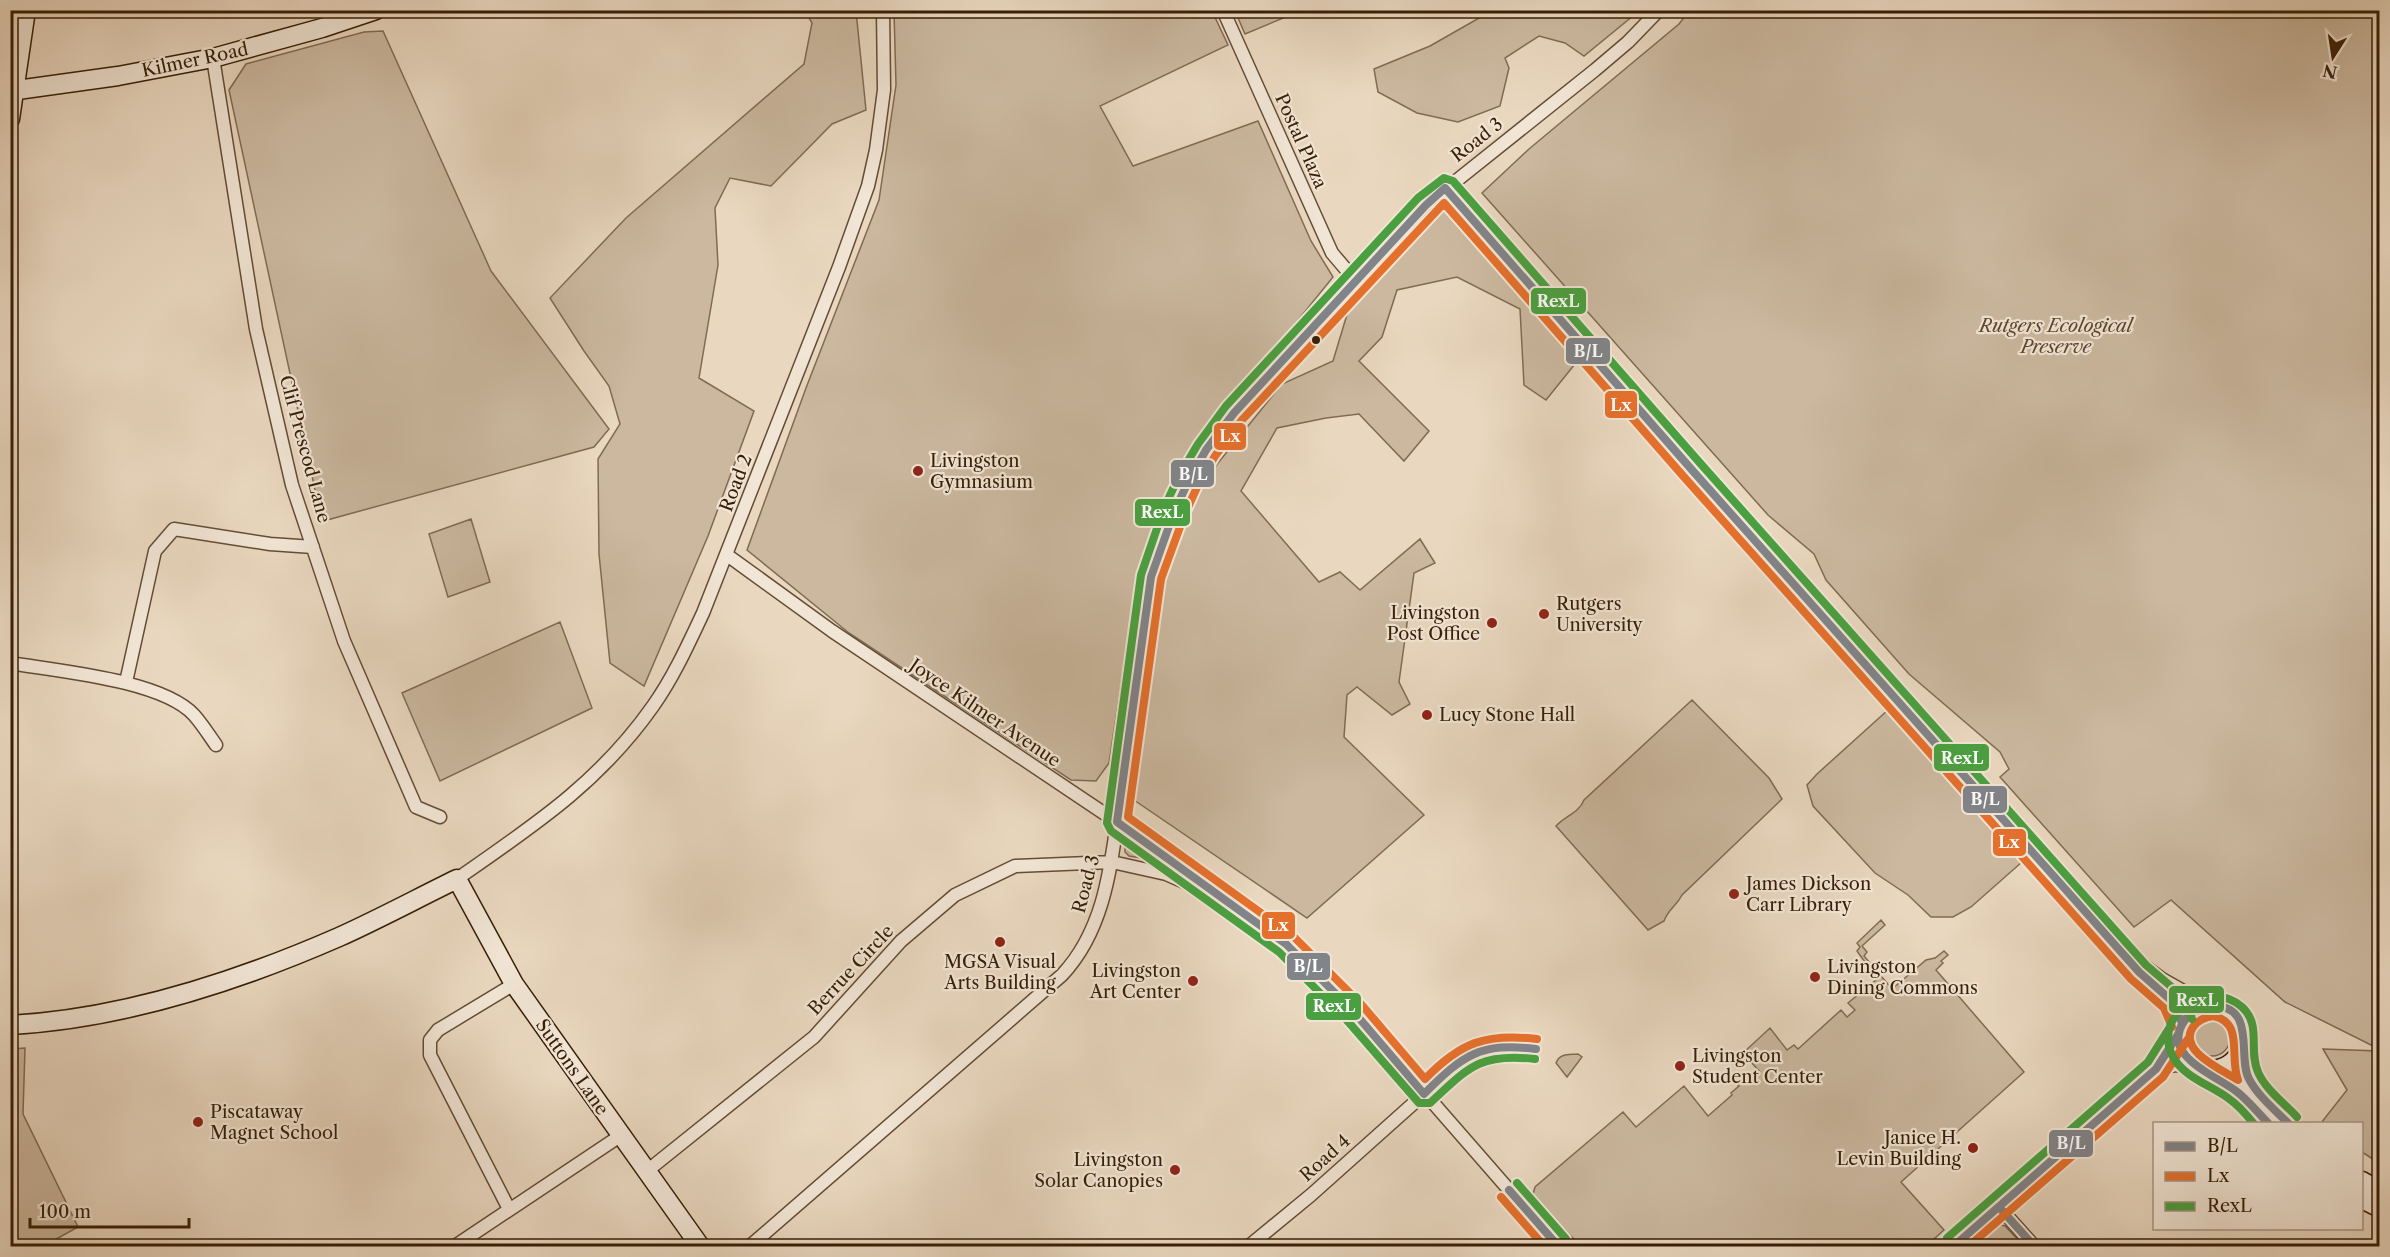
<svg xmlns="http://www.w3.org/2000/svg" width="2390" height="1257" viewBox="0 0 2390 1257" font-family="'Libre Caslon Text',serif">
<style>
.green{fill:#cbb89f;stroke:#816b52;stroke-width:1.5}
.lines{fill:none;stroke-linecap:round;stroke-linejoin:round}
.street-casing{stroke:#644c34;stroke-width:15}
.secondary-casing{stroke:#371e05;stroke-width:21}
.street{stroke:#f1e5d5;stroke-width:12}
.secondary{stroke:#f1e5d5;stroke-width:18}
.bus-1-casing{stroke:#f1e5d5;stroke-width:12}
.bus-2-casing{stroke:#f1e5d5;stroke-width:12}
.bus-3-casing{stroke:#f1e5d5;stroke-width:12}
.bus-1{stroke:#818489;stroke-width:8}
.bus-2{stroke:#e5702c;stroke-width:8}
.bus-3{stroke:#4aa040;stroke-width:8}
.bus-dot{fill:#371e05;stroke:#f1e5d5;stroke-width:2}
.poi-dot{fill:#8f2418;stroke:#f1e5d5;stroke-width:2}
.labels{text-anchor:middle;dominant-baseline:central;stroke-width:4.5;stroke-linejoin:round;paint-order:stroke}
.street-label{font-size:18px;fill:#371e05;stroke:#f1e5d5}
.park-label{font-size:18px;font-style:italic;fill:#5c442c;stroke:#f1e5d5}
.poi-label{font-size:18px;fill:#371e05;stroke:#f1e5d5;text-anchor:start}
.line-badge{stroke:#f1e5d5;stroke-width:2}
.badge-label{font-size:16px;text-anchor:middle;font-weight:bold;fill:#fff}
</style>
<rect width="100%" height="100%" fill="#e9d7bf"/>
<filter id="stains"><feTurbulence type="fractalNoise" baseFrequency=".00333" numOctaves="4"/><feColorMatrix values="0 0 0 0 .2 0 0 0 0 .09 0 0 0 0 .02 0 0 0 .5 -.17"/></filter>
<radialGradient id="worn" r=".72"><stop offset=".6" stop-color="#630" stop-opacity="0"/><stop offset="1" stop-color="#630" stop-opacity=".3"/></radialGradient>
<path class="green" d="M1493,10h146v1l-55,45 -19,-13 -26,-7 -34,22 4,10 -9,38 -42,16 -41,-9 -39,-21 -4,-23 56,-23z
M805,11h51l10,99 -34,14 -61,62 -41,-8 -15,30 3,57 -19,113 55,33 -46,125 -64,150 -34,-23 -11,-109 -1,-95 22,-35 -11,-38 -25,-35 -34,-53 76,-80 178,-154 8,-41z
M894,11h318l16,34 -128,61 33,60 125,-45 53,120 22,36 -127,157 -40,72 -31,87 -26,170 -13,18 -25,-1 -222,-147 -102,-83 59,-162 73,-188 17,-115z
M1235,11h65l-55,23z
M1689,11h690v1038l-94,-47 -114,-102 -37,27 -134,-150 9,-8 -9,-17 -91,-78 -83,-94 -12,-26 -46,-39 -286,-322 47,-44 150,-125z
M383,31l108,240 118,158 -15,18 -267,73 -10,-21 -88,-409 17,-26 118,-32z
M1447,201l132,158 -33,41 -22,-15 -4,-76 -63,-32 -60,13 -15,47 -23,24 70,70 -25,30 -45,-47 -33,4 -49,10 -36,63 78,91 21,-10 20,18 60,-51 15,24 -21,10 -15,109 11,22 -18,11 -35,-28 -10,8 -3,42 80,78 -117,103 -176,-120 31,-219 43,-100 77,-95 51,-23 19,-63z
M471,519l19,63 -42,15 -19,-63z
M560,622l32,86 -152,73 -38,-88z
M1692,700l77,78 13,21 -100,96c-6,12 -13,13 -18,26l-16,9 -92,-104c9,-10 23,-13 28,-26z
M1889,709l98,106 35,47 -51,45 -18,10h-22l-23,-22 -33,-22 -62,-67 -6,-21 10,-11z
M1132,843l17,12 -2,4 -18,-3 -4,-4v-5z
M1881,920l4,5 -23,21 5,6 -3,4 28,33 34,-29 9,-2 9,-7 4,4 -7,6 2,2 -7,7 88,102 -123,110 43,48 -18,16h-349v-4l-45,-44 3,-11 88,-75 13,15 48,-41 24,30 24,-21 -1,-2 8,-7 -2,-2 7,-6 5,4 11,-10 -17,-19 27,-25 17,22 7,-5 4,4 43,-39 6,7 8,-7 -7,-7 29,-24 -20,-28 3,-4 -3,-4z
M2194 1038a18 18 0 1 1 36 0a18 18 0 1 1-36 0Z
M25,1048l-2,66 55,113 -27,15 1,4h-41v-197z
M2323,1049l56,2v112l-17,-11v-28l-41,-1 26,-33z
M1578,1054l4,3 -15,20 -11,-14c4,-10 12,-8 22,-9z
M1998,1224l7,2 19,20h-52z"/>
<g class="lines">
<g class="street-casing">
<path id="street" d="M1223,10l109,243 23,27
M213,58l43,271 36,156 52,156 72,166 24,10
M1445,188l247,282 447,502 34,30 9,21
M727,555l105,76 285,191 169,122 67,67 205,235
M10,663c47,8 152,17 184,52 8,9 15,20 22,30
M126,682l29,-131 19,-22 96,15 43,3
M457,879c76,-53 142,-96 196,-173 20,-28 35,-61 50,-93l136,-346 29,-81 8,-36 8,-60 -1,-80
M2131,956l31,23 46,26
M2156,1069l20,-4 19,1
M647,1171l167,-134 87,-96 54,-46 60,-29 97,-4 54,12 34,15
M1999,1207l35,39
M509,1209l-79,-154v-15l8,-10 76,-46
M455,1246l165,-110
M750,1246l312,-271c44,-47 49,-112 58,-173 6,-47 12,-94 18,-140 4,-28 6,-58 14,-86 13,-50 36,-101 66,-144l208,-227 169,-135 33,-28 31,-32
M1249,1246l62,-51 113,-101
M1954,1246l202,-177 23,-36"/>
</g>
<g class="secondary-casing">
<path id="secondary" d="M10,91l108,-15 95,-18 109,-30 54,-18
M10,119l16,-109
M10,1025c113,-6 226,-43 329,-88 40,-18 79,-39 118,-58l57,105 186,262
M2204,1070c19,1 31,-6 39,-23
M2269,1124c-11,-11 -20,-23 -33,-33 -14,-11 -47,-25 -54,-40 -15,-32 28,-61 53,-36 18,17 3,44 14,64 10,17 27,31 40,45
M2362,1181l18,10
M2362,1199l18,9"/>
</g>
<use href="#street" class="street"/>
<use href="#secondary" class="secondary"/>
<g class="bus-1-casing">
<path id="bus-1" d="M1536,1049c-56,-7 -73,6 -112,45l-71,-83 -67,-67 -169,-122 34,-245 23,-65 15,-32 17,-30 28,-37 192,-208 19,-17 247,282 447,502 34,30 9,21
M2269,1124c-11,-11 -21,-24 -33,-33 -21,-16 -77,-36 -51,-71 6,-9 17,-14 28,-14 44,0 24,51 36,73 9,17 26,31 40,45
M1509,1190l49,56
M1999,1207l35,39
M1954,1246l202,-177 23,-36"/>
</g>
<g class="bus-2-casing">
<path id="bus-2" d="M2214,1016c30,7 15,41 24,64 -15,-10 -61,-29 -45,-53 5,-7 12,-10 21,-11z
M1537,1039c-51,-6 -76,3 -112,40l-64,-75 -68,-68 -165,-119 33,-238 23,-63 14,-31 17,-29 27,-36 202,-217 240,274 447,502 33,29 8,19
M1501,1197l43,49
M1969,1246l194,-169 25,-38"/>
</g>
<g class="bus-3-casing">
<path id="bus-3" d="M1535,1059c-56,-6 -66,8 -105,44h-11l-74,-85 -66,-66 -168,-121 -4,-8 34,-248 23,-67 15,-32 19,-32 28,-38 192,-208 26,-20 9,3 247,282 446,502 35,30 11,24
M2254,1124c-8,-10 -16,-19 -26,-26 -18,-13 -44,-21 -55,-41 -22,-42 35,-80 69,-50 20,18 6,43 16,65 7,17 26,31 39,45
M1517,1183l49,56
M1947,1238l201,-176 22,-35"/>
</g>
<use href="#bus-1" class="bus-1"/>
<use href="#bus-2" class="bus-2"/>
<use href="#bus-3" class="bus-3"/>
</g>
<circle class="bus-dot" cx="1316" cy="340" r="5"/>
<g class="poi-dot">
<circle cx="918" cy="471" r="6"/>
<circle cx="1544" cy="614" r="6"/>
<circle cx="1492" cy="623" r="6"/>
<circle cx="1427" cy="715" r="6"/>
<circle cx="1734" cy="894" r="6"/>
<circle cx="1000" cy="942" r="6"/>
<circle cx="1815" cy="977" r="6"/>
<circle cx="1193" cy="981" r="6"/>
<circle cx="1680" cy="1066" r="6"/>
<circle cx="198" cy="1122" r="6"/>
<circle cx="1973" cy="1148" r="6"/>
<circle cx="1175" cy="1170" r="6"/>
</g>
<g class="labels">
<g class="street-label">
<text transform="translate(195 60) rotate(-12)">Kilmer Road</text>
<text transform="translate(1477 140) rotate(-38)">Road 3</text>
<text transform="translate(1301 141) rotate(66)">Postal Plaza</text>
<text transform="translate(305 449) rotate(75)">Clif Prescod Lane</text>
<text transform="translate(736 483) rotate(-69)">Road 2</text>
<text transform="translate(985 713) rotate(34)">Joyce Kilmer Avenue</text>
<text transform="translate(1086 884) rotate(-75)">Road 3</text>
<text transform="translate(851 970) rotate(-47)">Berrue Circle</text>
<text transform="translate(572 1067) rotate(55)">Suttons Lane</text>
<text transform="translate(1325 1158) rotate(-42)">Road 4</text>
</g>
<g class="park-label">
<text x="2056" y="326">Rutgers Ecological<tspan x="2056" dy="21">Preserve</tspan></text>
</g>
<g class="poi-label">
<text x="930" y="461">Livingston<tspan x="930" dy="21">Gymnasium</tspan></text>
<text x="1556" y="604">Rutgers<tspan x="1556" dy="21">University</tspan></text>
<text x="1480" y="613" text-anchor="end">Livingston<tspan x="1480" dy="21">Post Office</tspan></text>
<text x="1439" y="715">Lucy Stone Hall</text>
<text x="1746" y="884">James Dickson<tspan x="1746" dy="21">Carr Library</tspan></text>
<text x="1000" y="962" text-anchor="middle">MGSA Visual<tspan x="1000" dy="21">Arts Building</tspan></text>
<text x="1827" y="967">Livingston<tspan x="1827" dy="21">Dining Commons</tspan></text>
<text x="1181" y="971" text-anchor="end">Livingston<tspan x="1181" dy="21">Art Center</tspan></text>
<text x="1692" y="1056">Livingston<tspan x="1692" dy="21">Student Center</tspan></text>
<text x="210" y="1112">Piscataway<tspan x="210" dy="21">Magnet School</tspan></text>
<text x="1961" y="1138" text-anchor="end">Janice H.<tspan x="1961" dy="21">Levin Building</tspan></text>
<text x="1163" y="1160" text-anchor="end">Livingston<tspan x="1163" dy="21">Solar Canopies</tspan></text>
</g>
</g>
<g class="line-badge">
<rect x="1530" y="287" width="57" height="28" rx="6" fill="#4aa040"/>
<rect x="1565" y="337" width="46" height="28" rx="6" fill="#818489"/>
<rect x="1604" y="390" width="34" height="29" rx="6" fill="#e5702c"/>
<rect x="1213" y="422" width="34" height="29" rx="6" fill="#e5702c"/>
<rect x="1170" y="459" width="45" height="29" rx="6" fill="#818489"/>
<rect x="1134" y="498" width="57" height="29" rx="6" fill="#4aa040"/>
<rect x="1933" y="743" width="57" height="29" rx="6" fill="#4aa040"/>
<rect x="1962" y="785" width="46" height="29" rx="6" fill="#818489"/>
<rect x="1992" y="828" width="35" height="29" rx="6" fill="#e5702c"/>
<rect x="1261" y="911" width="35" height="29" rx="6" fill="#e5702c"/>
<rect x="1286" y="952" width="45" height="29" rx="6" fill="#818489"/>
<rect x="2168" y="985" width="57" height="29" rx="6" fill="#4aa040"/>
<rect x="1305" y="992" width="57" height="29" rx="6" fill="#4aa040"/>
<rect x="2048" y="1129" width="46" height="29" rx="6" fill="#818489"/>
</g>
<g class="badge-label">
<text x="1558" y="307">RexL</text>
<text x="1588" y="357">B/L</text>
<text x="1621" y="411">Lx</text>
<text x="1230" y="442">Lx</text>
<text x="1193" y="480">B/L</text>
<text x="1162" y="518">RexL</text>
<text x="1962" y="764">RexL</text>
<text x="1985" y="805">B/L</text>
<text x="2009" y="848">Lx</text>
<text x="1278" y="931">Lx</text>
<text x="1308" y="972">B/L</text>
<text x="2197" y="1006">RexL</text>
<text x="1334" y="1012">RexL</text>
<text x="2071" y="1149">B/L</text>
</g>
<rect width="2390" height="1257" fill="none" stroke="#e9d7bf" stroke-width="36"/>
<rect x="12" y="12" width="2366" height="1233" fill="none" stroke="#371e05" stroke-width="3"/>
<rect x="18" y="18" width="2354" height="1221" fill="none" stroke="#371e05" stroke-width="1.5"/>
<rect x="2153" y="1122" width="210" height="108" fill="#f1e5d5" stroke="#a79582" stroke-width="1.5"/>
<rect x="2165" y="1142" width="30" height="9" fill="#818489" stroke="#a79582" stroke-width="1.5"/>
<text x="2207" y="1152" font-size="18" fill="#371e05">B/L</text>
<rect x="2165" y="1172" width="30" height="9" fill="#e5702c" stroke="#a79582" stroke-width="1.5"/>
<text x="2207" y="1182" font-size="18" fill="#371e05">Lx</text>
<rect x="2165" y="1202" width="30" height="9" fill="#4aa040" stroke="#a79582" stroke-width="1.5"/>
<text x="2207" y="1212" font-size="18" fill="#371e05">RexL</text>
<g transform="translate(2333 57) rotate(192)" stroke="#f1e5d5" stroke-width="4.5" paint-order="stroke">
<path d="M0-4.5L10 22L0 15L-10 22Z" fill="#371e05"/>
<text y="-9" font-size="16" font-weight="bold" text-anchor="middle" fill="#371e05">N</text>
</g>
<path d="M30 1218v9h159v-9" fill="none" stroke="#371e05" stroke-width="3"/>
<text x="39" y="1218" font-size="18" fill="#371e05" stroke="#f1e5d5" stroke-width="4.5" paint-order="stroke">100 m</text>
<rect width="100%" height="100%" filter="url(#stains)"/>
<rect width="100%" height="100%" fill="url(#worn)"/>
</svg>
